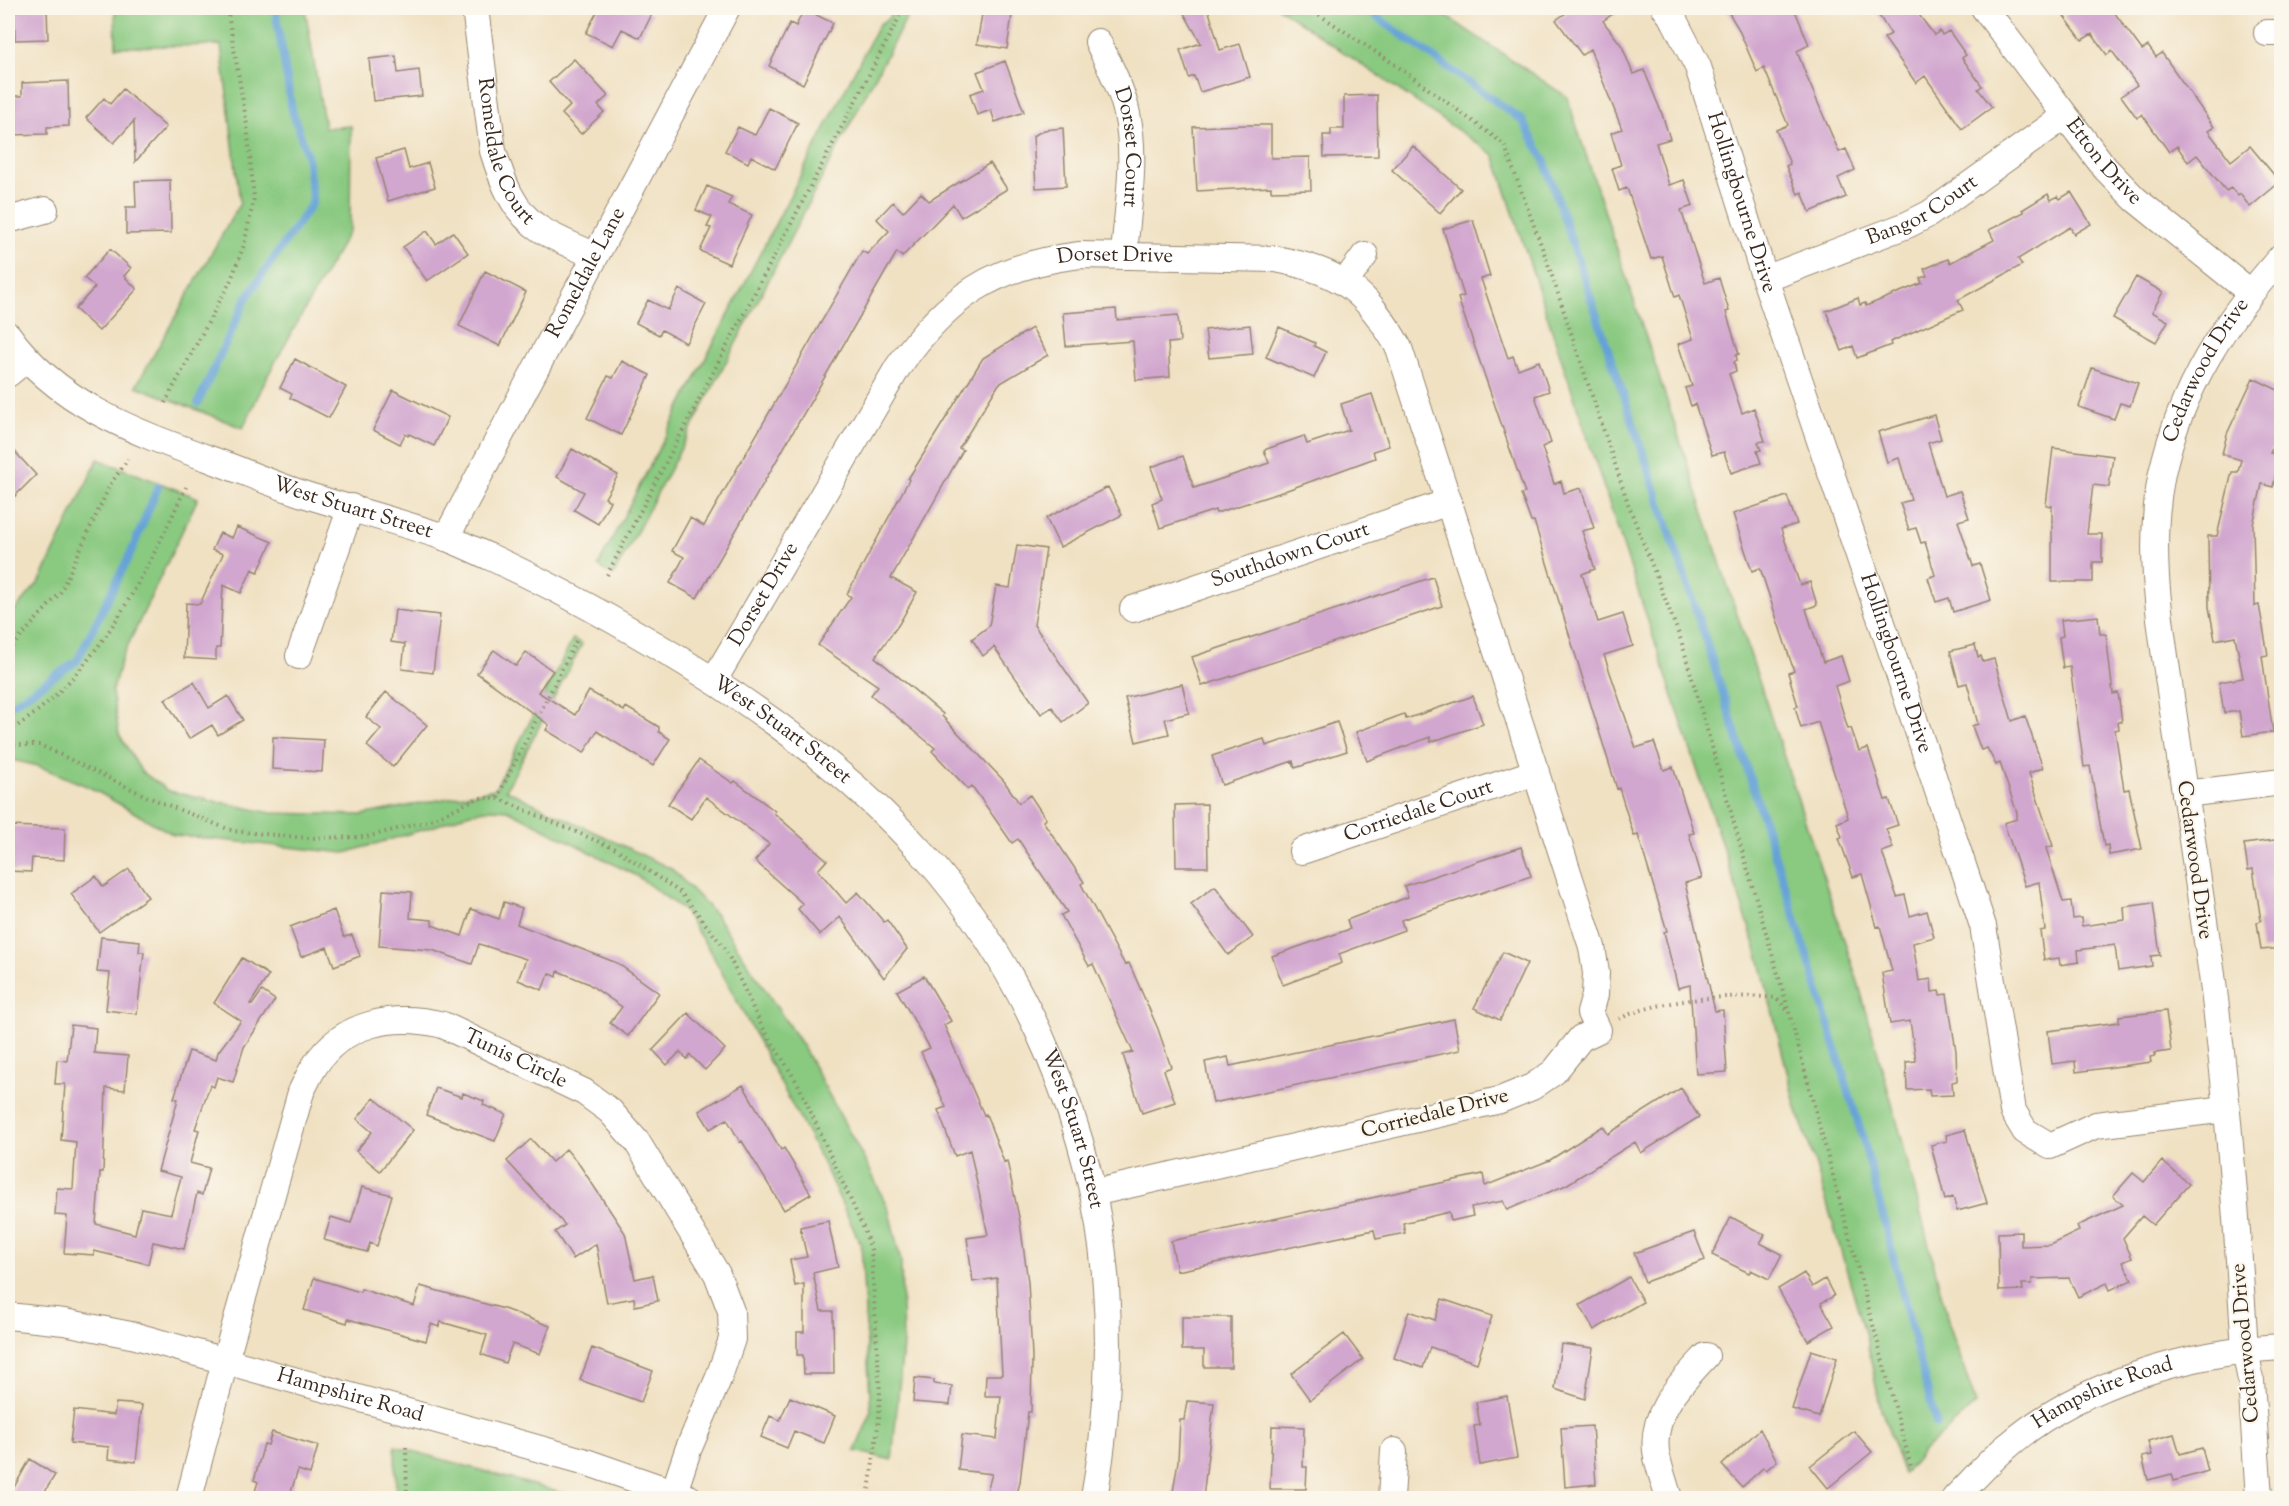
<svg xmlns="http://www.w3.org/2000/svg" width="2289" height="1506" viewBox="0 0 2289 1506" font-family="'Sorts Mill Goudy',serif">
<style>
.green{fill:#89c980;stroke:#627a4f;stroke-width:1.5}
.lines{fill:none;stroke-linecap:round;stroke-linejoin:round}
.stream{stroke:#65a2d6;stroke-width:8}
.building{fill:#d1a6cf}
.street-casing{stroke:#968670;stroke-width:28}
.path{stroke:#968670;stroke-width:4;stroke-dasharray:1.5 4.5;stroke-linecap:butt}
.street{stroke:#fff;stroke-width:26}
.labels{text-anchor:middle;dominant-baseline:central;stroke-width:4.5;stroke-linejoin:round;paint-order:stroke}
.street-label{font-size:21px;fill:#3b2a1e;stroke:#fbf7ec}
</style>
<rect width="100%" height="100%" fill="#fbf7ec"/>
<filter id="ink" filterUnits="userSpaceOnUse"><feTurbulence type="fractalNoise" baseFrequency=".0167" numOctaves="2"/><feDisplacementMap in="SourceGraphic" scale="12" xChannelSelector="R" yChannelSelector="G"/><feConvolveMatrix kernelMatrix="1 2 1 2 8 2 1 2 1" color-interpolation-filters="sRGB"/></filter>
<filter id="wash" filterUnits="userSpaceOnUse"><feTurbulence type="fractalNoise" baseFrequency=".008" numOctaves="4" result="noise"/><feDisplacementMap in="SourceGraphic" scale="24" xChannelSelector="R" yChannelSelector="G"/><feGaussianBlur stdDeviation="1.35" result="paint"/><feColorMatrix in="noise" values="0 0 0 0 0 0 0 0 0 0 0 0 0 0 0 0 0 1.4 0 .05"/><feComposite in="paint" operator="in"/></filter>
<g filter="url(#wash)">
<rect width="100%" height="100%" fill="#f0e1c3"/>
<path class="green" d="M115,8h190l20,120 26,-2 -1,103 -82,146 -25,53 -107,-42 104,-183 -19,-158 -105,2z
M894,8h18c-102,188 -197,380 -299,568l-15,-10 281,-542 9,-5z
M1279,8h155l133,89 291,885 43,154 48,188 27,80 -54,48 -18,22 -24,-68 -14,-70 -53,-180 -17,-48 -37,-151 -265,-802z
M98,459l100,39 -76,160 -10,33 7,43 22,37 28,20 102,22 90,2 134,-26 78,-150 9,5 -76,146 166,79 44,46 87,132 67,123 19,41 12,51 2,83 -11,115 -37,-9 16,-38 -10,-168 -38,-82 -111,-209 -29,-44 -46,-34 -129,-66 -17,-1 -21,4 -35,13 -90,27 -171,-18 -85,-48 -51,-21 -30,-7v-141l32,-37z
M395,1446l184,52h-183z"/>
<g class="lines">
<path class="stream" d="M1364,8l158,112 22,39 155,460 115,358 50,165 72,282
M198,403l49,-106 66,-95 -6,-47 -15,-45 -17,-102
M8,707l69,-46 55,-111 26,-63"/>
</g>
<g id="blocks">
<path class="building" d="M14,8h33l1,31 -33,1z
M599,8h39l14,6 -12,24 -18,-9 -9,17 -27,-13z
M983,8h30l-6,41 -30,-5z
M1181,8h27l12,42 20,-6 10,33 -50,15 -6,-16 -5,2 -9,-28 21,-7z
M1573,8h48l-18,13 19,25 11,28 11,-4 18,44 8,25 -14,4 13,42 15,-5 9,26 -12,4 24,73 14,-5 10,33 -3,1 13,42 -3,1 1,5 -3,2 2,9 -7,3 13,39 12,-5 11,33 -7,1 3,8 -4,1 4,12 -30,10 -7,-21 -12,3 -17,-51 -4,2 -6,-18 7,-2 -14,-42 15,-5 -14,-44 -4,2 -13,-41 -11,3 -24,-71 -8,3 -7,-23 9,-3 -10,-32 11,-4 -32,-80 -8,6 -26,-35z
M1726,8h68l15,37 -12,6 9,24 33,77 7,-3 9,21 -17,8 8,19 -36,15 -8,-20 -4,2 -12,-28 4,-2 -14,-34 12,-5 -24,-57 -7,4 -19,-44z
M1874,8h40l20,27 6,-4 2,4 7,-4 17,24 -4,3 20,28 -4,3 14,18 -30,22 -37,-53 -9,7 -32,-45 7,-4z
M2076,8h35l31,42 6,-4 8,11 6,-4 52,74 -6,4 23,30 19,-15 30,36 -30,25 -10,-13 -2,2 -7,-8 -5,3 -29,-36 -9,7 -11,-16 -8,6 -27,-38 -5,4 -16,-22 16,-11 -25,-34 -5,4 -15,-21 -10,6 -18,-24z
M804,9l29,14 -30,61 -34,-18 21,-43 6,3z
M396,56l2,17 21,-3 3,26 -49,5 -4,-42z
M574,59l34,37 -10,9 6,7 -23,22 -19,-20 8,-8 -21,-24z
M1005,61l19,51 -29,10 -4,-12 -14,5 -7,-21 14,-5 -7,-17z
M68,81l1,45 -22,1v7l-39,1v-39h14v-13z
M123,89l43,38 -31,35 -1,-41 -20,22 -28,-25 18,-20 6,6z
M1377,95l1,61 -54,1 -1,-22h8v-6h13v-33z
M769,108l29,15 -23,46 -24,-13 -3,7 -23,-12 13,-24 17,8z
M1246,125h25v33l39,-1 1,33 -40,1v-4l-74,4 -4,-64z
M1063,128l3,58 -30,2 -3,-52 11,-6z
M1413,146l48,43 -21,24 -48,-43z
M404,150l5,19 19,-6 7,24 -47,14 -12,-43z
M990,163l17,26 -46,28 -8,-13 -51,53 -5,-5 -200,346 -27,-15 14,-26 -12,-6 18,-33 14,8 158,-275 5,3 22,-23 -12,-12 16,-17 10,10 18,-19 8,8z
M170,180l1,53 -45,1v-27h10l-1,-26z
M707,186l25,11 -4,7 24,11 -23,49 -29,-13 11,-23 -4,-1 5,-10 -16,-7z
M2071,192l20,32 -17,10 -4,-7 -52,32 4,6 -64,35 5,10 -73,32 1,3 -34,13 -4,-12 -11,5 -16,-40 32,-13 2,7 5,-2 1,3 56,-23 -2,-5 7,-2 -3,-7 24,-10 2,4 44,-23 -5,-10 35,-18 -2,-2 26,-16 3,6 7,-4 2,3z
M1473,220l17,56 -9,3 27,79 5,-2 5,13 21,-8 10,30 -14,5 16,47 -9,4 12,37 7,-3 3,12 17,-5 13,40 -12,3 13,38 -13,5 16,48 25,-8 10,32 -29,9 32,93 18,-6 10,28 9,-3 21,66 -5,1 13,44 -17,5 30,128 8,-1 4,62 -31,2 -6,-89 -12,3 -14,-56 3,-1 -29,-96 -4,1 -15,-48 -2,1 -83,-268 -3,1 -10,-28 4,-1 -67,-195 6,-2 -21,-67z
M427,231l9,13 17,-12 15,21 -41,28 -24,-34z
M110,249l21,19 -7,8 13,13 -38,42 -24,-22 20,-22 -11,-9z
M485,271l41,21 -26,54 -41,-20z
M2136,277l27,15 -11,20 16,9 -12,21 -43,-24z
M679,289l27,15 -20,39 -24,-13 -3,5 -23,-12 12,-23 20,10z
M1116,309l1,11 61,-5 2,27 -12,1 2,34 -34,3 -3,-39 -67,5 -3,-33z
M1250,325l3,29 -44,4 -4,-28z
M1279,327l36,16 -1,3 12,6 -12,26 -48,-21z
M1032,328l16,27 -49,29 -40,64 4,2 -72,128 26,14 -18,32 -24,33 68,57 -1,2 62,65 15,22 11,-8 16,24 -3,2 41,61 -3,2 44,81 4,-2 29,66 13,38 -7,3 11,32 -33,11 -19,-58 10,-3 -40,-88 -4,2 -28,-51 6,-3 -49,-73 -6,4 -40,-57 -4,3 -36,-38 3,-3 -64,-53 7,-9 -60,-41 33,-48 -4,-3 62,-114 -1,-1 75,-121z
M295,359l51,28 -17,31 -39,-20 2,-4 -12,-6z
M622,361l28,14 -29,60 -34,-17 21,-42 5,2z
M2092,368l46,15 -8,23 -10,-3 -6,16 -35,-12z
M2253,378l29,14v37l-12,24 10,2 -7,32 -11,-3 -9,41 2,81 4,-1 9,50 -6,1 11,76 -30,4 -4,-25 -15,2 -5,-31 24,-4 -8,-42 -20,4 -6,-33 -1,-71h9l15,-64h6l3,-12 -19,-6 5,-20z
M393,390l55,27 -14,29 -25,-12 -1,2 -3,-2 -5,10 -27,-14z
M1372,394l17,52 -16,5 2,7 -96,35 -63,20 -1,-3 -55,18 -8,-25 10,-4 -11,-32 32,-11 11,32 75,-25 -5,-13 40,-14 3,8 42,-14 -8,-26z
M1934,415l7,24 -13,4 16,53 16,-5 9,27 -11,3 15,45 7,-2 11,36 -38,12 -4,-14 -13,4 -8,-24 7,-3 -10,-33 -4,1 -5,-15 -7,2 -9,-27 11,-3 -12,-42 -12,4 -9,-30z
M8,444l28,31 -28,28z
M2053,448l60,8 -4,31 -16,-2 -6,49h15v28h-9v20h-41v-76l-6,-1z
M572,449l46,26 -13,23 5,3 -12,23 -24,-14 10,-18 -27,-15z
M1108,487l14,28 -62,32 -14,-29z
M1787,496l10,28 -16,5 19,56 10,-3 7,23 -11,4 17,53 18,-6 8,25 -14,5 13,43 3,-1 8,23 9,-3 17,52 4,-1 9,26 -12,4 7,19 -11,4 15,45 8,-2 5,21 17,-5 7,26 -21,6 6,38 12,-2 1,13 7,-1 1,4 7,-1 9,57 1,30 -5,1 1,13 -23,1 -1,-7 -22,1 -1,-28 10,-1 -6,-40 -20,3 -8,-51 10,-2 -12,-45 -3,1 -15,-53 -9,3 -14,-39 3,-1 -5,-14 11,-5 -1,-4 -29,-92 -17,6 -6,-21 3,-1 -10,-33 6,-2 -34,-103 -8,3 -19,-57z
M237,527l35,15 -14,30 -6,-3 -11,24 -18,-8 -3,63h-4v12l-32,-2 2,-55 14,1 23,-50 -11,-4 8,-17 12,5z
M1017,545l29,4 -12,76 54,78 -25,19 -11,-15 -11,7 -47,-67 -11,9 -11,-17 17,-13 7,-40 14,2z
M1433,577l9,29 -240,80 -10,-29z
M395,610l45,5 -7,58 -31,-4 3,-25 -14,-2z
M2098,616l2,18h6l7,60 5,-1 4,29h-4l1,7 -4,1 9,60 5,-1 13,60 -33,6 -1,-10 -4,1 -14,-80 -6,1 -14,-100 -7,1 -4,-31 4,-1 -2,-16z
M1975,645l3,12 3,-1 2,6 11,-3 18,62 13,-5 18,52 -14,5 24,73 -7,2 17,54 8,-1 2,18 8,-1 1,8 43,-6 -1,-13 29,-4 7,52 -9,1 1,10 -34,5 -3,-26 -37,5 1,12 -19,3 -1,-7 -15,2 -4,-29 5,-1 -6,-48 -14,4 -21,-63 13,-4v-6l-17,-50 -4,2 -9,-17 -6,2 -9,-24 6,-2 -11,-41 -8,2 -9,-34z
M494,650l22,16 10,-14 27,19 -15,21 37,23 14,-24 35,20 2,-4 33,20v5l11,7 -17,27 -56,-35 -13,22 -38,-23 3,-5 -72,-52z
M194,682l15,26 19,-12 15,24 -25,15 -6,-10 -23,14 -24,-40z
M1182,684l7,29 -24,6 4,15 -33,8 -11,-44z
M386,692l41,33 -34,42 -26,-21 14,-17 -15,-12z
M1473,696l10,28 -52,18 -1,-5 -63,24 -11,-29 48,-18 2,5z
M1337,722l10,29 -52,17 -2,-7 -71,24 -10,-29 52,-17 2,7z
M273,737l51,3 -2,32 -50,-3z
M699,760l34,23 2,-2 40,30 -1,2 53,47 -9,10 28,33 12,-11 26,30 3,-2 20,29 -23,29 -44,-61 -20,18 -22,-26 5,-5 -48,-43 14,-17 -63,-47 -15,22 -23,-15z
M1207,804l1,63h-32l-1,-62z
M8,826l57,2 -1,32 -32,-2 -1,14 -23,-1z
M2282,839v109l-21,2 -4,-28 4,-1 -8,-52 -5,1 -4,-26z
M1521,847l10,29 -130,44 3,10 -65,24 3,9 -59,22 -11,-29 78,-27 -3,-9 61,-23 -4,-11z
M129,869l19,28 -49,35 -28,-38 25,-18 7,11z
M1215,886l38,51 -25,18 -37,-51z
M383,890l29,2 -2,26 22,2v5l30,11 9,-27 28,10 5,-17 18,6 -5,16 100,39 42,30 -31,43 -18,-13 12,-16 -35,-24 -29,-12 -1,6 -8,-4 -7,17 -24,-10 8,-21 -47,-15 -7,20 -40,-14 -53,-4z
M334,910l10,27 8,-2 8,21 -26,10 -7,-19 -26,10 -11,-30z
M101,937l39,4 -1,11h5l-7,62 -31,-4 4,-37 -13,-1z
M1503,952l24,11 -27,57 -26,-12z
M242,958l27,17 -19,29 2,1 10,-14 13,9 -31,47 -11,35 -16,-5 -3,10 -4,-2 -15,44 4,1 -9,33 19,5 -7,27 -5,-2 -13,56 -31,-7 -5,22 -54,-13v4l-30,-2 3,-37 -12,-1 2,-27 16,1 3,-47 -15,-2 4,-56h-10l2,-24 10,1 4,-36 25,3 -2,25 34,3 -3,34 -19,-2 -3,84h-3l-4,52 39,10 6,-26 30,6 10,-37 -23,-6 20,-72 -4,-1 15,-47 27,9 2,-8 23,-31 -27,-18z
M924,976l27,45 -7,4 40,90 2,-1 18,48 3,-1 13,61 8,60 4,74 -1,56h-3l-8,70 -4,16h-31l7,-24 -34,-4 4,-35 35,4 4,-43h-16l1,-21h16l-5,-97 -24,4 -6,-44 21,-3 -18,-85 -15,6 -17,-46 8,-3 -25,-55 9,-4 -33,-57z
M2166,1011l5,40 -16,2v3l-5,1 1,5 -75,10 -1,-11 -23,3 -4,-33 71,-9v-6z
M688,1013l37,36 -20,21 -15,-15 -3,4 -7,-7 -13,13 -14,-15z
M1454,1019l6,31 -247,53 -8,-41 23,-5 2,9z
M743,1085l38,65 3,-2 27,46 -27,16 -42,-69 -2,1 -13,-23 -17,10 -11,-18z
M436,1088l26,9 1,-4 21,8 -1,4 23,9 -11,27 -69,-26z
M1681,1088l18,29 -58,36 -6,-11 -69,43 -59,25 -4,-9 -32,6 2,9 -22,5 -2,-9 -46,11 2,10 -29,6 -2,-9 -197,41 -6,-30 312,-67 2,12 65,-26 53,-34 5,8z
M374,1098l39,32 -33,41 -24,-20 16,-19 -15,-13z
M1965,1130l22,73 -30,8 -4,-14 -8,3 -14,-55 16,-4 -1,-6z
M531,1139l21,23 14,-13 13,15 46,69 10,46 18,-4 5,26 -23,5 -1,-8 -27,5 -11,-59 -23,15 -18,-27 10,-7 -58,-64z
M2162,1161l27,23 -36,41 -11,-9 -19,22 9,20 -9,4 9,18 -22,10 -3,-7 -29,14 -9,-19 -37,1v5h-10l1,6 -24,1 -1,-58 23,-1v14l29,-1 29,-14 -2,-5 46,-21 -10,-9 20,-23 11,9z
M362,1187l30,8 -15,51 -7,-3 -3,9 -43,-12 7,-23 20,6z
M1731,1217l34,18 -5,8 22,11 -13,25 -18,-9 -2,3 -37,-18z
M828,1221l10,46 -25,6 8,38h12l1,63h-30l-1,-19h-6v-23h7v-48l-9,2 -5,-26 17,-3 -7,-30z
M1694,1232l11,28 -60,22 -11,-29z
M1804,1273l8,14 13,-8 9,17 -13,7 13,23 -26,15 -30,-52z
M1629,1277l14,25 -49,28 -14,-25z
M314,1278l46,14 1,-3 53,17 6,-20 84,23 46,17 -10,28 -28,-10 -7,19 -24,-9 6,-19 -46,-13 -2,5 -8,-3 -5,17 -78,-22 -1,4 -43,-13z
M1442,1299l50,17 -15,47 -47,-16 -7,21 -29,-10 15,-47 26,9z
M1182,1317h49v50h-27v-17h-22z
M1344,1334l19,25 -53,41 -19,-26z
M1561,1344l32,4 -8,51 -30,-10z
M592,1348l61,23 -12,31 -61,-22z
M1811,1350l26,8 -18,59 -27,-8z
M915,1378l19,2v4l18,2 -2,19 -37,-3z
M1507,1396l10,62 -37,7 -6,-39 6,-1 -4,-23z
M790,1397l45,19 -11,27 -30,-12 -7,17 -26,-11 9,-21 10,4z
M1187,1401l27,2 -11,95h-31l6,-37 2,-41h4z
M116,1403l26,2 -6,57 -28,-3 1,-12 -39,-4 4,-33 40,5z
M1272,1426l32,1 -1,40h4l-1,22h-36z
M1592,1426l4,58 -31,3 -4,-59z
M1760,1429l17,32 -11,9 -3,-2 -21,19 -20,-22z
M1854,1431l18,21 -44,36 -18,-22z
M272,1432l46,14 -8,28 -12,-4 -9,28h-36l5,-16 -4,-2 10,-36 4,1z
M2174,1434l6,20 22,-6 6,23 -34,10 -2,-7 -24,6 -6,-23 10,-2 -4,-14z
M30,1459l25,16 -14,23h-33z"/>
</g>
</g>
<g filter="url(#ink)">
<use href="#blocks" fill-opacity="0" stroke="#968670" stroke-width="1.5"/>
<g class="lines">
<g class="street-casing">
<g id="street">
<path id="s1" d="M475,8l18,143c9,29 20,61 47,78 17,11 37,18 55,27"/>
<path id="s2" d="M1665,8l9,12 24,47 67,212 115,338 103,309 30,185 12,20 25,15 46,-21 130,-16"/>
<path id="s3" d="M1984,8l121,160 30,31 115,93"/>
<path d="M2267,33h15"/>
<path id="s4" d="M1098,42c11,23 24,47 29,72 10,46 0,96 -3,142"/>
<path d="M8,220l37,-10"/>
<path id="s5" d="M1765,279l142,-54 22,-11 136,-98"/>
<path d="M1346,281l19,-26"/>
<path id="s6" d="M8,335c50,70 128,97 207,126 30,11 60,24 91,34 45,14 90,26 135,41 17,6 33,14 49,21 57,26 110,55 164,87 97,57 194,126 270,211 102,115 172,279 182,432 5,71 0,142 -12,211"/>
<path d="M8,374l17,-14"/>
<path id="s7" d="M446,538l281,-530"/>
<path id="s8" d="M1133,609l316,-107"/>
<path d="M299,656l52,-149"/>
<path id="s9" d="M714,680l184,-313c49,-70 96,-102 182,-112l196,4c66,13 90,31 123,89l193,599 4,26 -1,22 -5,18 8,17 -17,8 -27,34 -22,15 -32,13 -407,93"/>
<path d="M2185,794l97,-12"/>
<path id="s10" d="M1302,851l234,-79"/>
<path id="s11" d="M8,1316l56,6 72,14 447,125 106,37"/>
<path id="s12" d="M189,1498l36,-137 76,-269c4,-8 8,-17 13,-25 28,-45 80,-54 129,-42l141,67 26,19 27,31 80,132 14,37 1,28 -13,38 -31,73 -14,42"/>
<path d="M1391,1498l3,-47"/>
<path d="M1669,1498c-4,-13 -9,-27 -12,-41 -9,-42 23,-73 49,-101"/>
<path id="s13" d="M1955,1498c18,-18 35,-38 55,-54 71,-61 180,-92 272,-97"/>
<path id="s14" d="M2259,1498l-8,-117 -6,-32c-8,-124 -17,-250 -33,-374 -13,-90 -27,-180 -40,-271 -11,-76 -26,-154 -10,-231 19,-85 63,-153 120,-217"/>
</g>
</g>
<path class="path" d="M1309,8l88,58 107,78 43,117 82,245 52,134 108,372 123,458
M165,403l66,-123 13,-35 10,-47 -7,-73 -20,-117
M607,575l297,-567
M8,651l52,-58 50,-108 18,-26
M8,732c89,-55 135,-154 178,-245
M8,745h32l110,53 83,33 74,7 59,-1 62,-16 50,-23h19l121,52 63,43 45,57 34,73 38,61 65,143 8,23 9,142 -1,27 -11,79
M497,798l80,-159
M1619,1019c36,-19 116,-26 157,-21l12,13
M406,1447l1,51"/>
<use href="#street" class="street"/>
</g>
</g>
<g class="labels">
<g class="street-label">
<text stroke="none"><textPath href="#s4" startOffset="111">Dorset Court</textPath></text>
<text stroke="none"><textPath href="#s1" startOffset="148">Romeldale Court</textPath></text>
<text stroke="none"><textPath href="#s3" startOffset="195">Etton Drive</textPath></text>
<text stroke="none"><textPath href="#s2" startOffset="210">Hollingbourne Drive</textPath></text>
<text stroke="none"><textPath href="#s5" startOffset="172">Bangor Court</textPath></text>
<text stroke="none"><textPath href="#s9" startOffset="620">Dorset Drive</textPath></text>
<text stroke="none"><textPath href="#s7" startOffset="300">Romeldale Lane</textPath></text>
<text stroke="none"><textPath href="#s14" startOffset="1144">Cedarwood Drive</textPath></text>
<text stroke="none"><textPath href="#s6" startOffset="392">West Stuart Street</textPath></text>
<text stroke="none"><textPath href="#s8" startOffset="166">Southdown Court</textPath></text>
<text stroke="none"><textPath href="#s9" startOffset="99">Dorset Drive</textPath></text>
<text stroke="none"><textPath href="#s2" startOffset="696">Hollingbourne Drive</textPath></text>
<text stroke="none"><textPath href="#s6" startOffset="878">West Stuart Street</textPath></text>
<text stroke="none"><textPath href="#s10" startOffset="123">Corriedale Court</textPath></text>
<text transform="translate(2194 860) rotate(82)">Cedarwood Drive</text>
<text stroke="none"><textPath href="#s12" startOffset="675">Tunis Circle</textPath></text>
<text transform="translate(1435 1114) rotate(-14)">Corriedale Drive</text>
<text stroke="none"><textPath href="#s6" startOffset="1382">West Stuart Street</textPath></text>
<text transform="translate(2246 1343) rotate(-95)">Cedarwood Drive</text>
<text stroke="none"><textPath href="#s11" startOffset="352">Hampshire Road</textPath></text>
<text stroke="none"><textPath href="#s13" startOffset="184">Hampshire Road</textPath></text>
</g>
</g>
<rect width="2289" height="1506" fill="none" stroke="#fbf7ec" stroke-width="30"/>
</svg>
